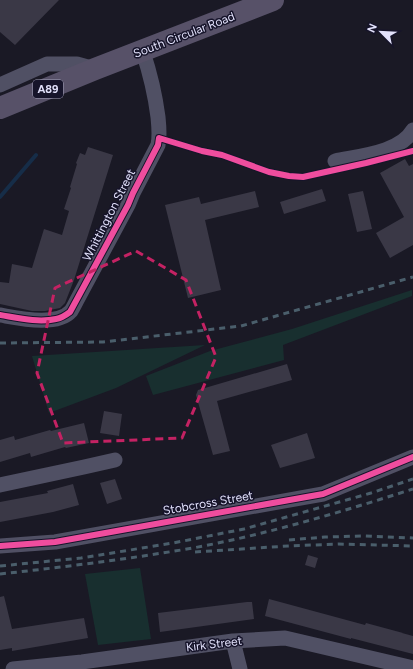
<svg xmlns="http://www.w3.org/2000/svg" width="413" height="669" viewBox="0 0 413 669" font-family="Figtree,sans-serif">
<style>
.green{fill:#182f2f}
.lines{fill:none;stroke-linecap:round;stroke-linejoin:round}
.stream{stroke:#162d48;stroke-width:4}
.building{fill:#3a3846}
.minor{stroke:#505064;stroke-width:15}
.primary{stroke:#575168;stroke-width:22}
.rail{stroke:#4a5e6b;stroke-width:3;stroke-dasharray:6 5;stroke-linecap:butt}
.cycleway-casing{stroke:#16142a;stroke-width:8}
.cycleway{stroke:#ef4d9e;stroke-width:6}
.marked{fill:none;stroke:#c42263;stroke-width:3;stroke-dasharray:8 5;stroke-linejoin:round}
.labels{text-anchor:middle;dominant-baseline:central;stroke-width:3;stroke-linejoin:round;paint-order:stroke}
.shield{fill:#16142a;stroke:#a5a4bc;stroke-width:1}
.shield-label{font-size:11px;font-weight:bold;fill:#e2e1fb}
.street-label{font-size:12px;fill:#e2e1fb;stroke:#16142a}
</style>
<rect width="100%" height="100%" fill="#1a1925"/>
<path class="green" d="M412,290v6l-129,49 1,15 -131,35 -7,-19 64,-25 82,-22z
M205,345l-89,43 -67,25 -17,-57z
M140,568l11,71 -53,6 -13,-71z"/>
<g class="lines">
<path class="stream" d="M0,197l36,-42"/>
</g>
<path class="building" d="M0,0h59l-44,45 -15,-13z
M88,147l25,8 -39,125 -9,23 -5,5 -15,3h-13l-32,-7v-22l9,1 3,-19 20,4 12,-39 18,6 7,-24 -5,-2 7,-21 -1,-1 7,-23 -1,-1 4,-10 5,2z
M405,159l4,7 4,-2v81l-23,13 -14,-25 28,-16 -24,-44z
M322,189l4,12 -42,13 -4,-12z
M255,191l4,16 -54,13 16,70 -33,8 -23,-93 34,-8 2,7z
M363,191l9,38 -15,3 -9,-38z
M287,364l5,16 -75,21 13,50 -17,4 -17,-60 2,-5z
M104,411l18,3 -3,22 -19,-3z
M84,423l5,20 -23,5 -1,-1 -34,10 -1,-4 -30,9v-22l14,-4 1,4 35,-10 1,1z
M307,433l8,25 -35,10 -9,-23z
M115,479l7,20 -15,5 -7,-21z
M73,484l6,21 -26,7 -53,10v-20l48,-9 -1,-2z
M308,555l10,3 -3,10 -10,-3z
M4,596l8,33 72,-11 4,20 -76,13v-3l-12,2v-53z
M269,599l96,26 1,-2 37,10h-1l11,3v18l-62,-16v1l-86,-23z
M247,602h5l2,17 -94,13 -2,-19z"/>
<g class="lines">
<path class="minor" d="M0,85l47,-21h30l18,5
M335,161c23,-5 65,-8 78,-31
M0,315c18,3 57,12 71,-4 2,-3 4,-7 6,-11l51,-95 5,-12 25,-48c2,-9 1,-18 0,-28 -3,-23 -8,-44 -15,-65
M0,485l84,-18 31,-7
M0,546l55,-4 268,-48 90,-37
M233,641l7,28
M13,669l69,-7 151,-21 52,-3 128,30"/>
<path class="primary" d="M0,108l95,-39 178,-69"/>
<path class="rail" d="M0,343l103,-1 138,-16 172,-49
M289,540l36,-3 38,-1 50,2
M195,552l93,-6 50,-2 75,2
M0,566l81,-8 92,-15 71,-14 127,-36 42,-14
M0,574c64,-7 129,-15 193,-26 75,-14 148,-36 220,-59"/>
<g class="cycleway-casing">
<path id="cycleway" d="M0,315c18,3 38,8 56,4 6,-1 10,-4 14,-7l58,-107 5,-12 25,-48 1,-7 43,13 20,4 47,17 20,4 14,1 63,-14 47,-12
M0,546l55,-4 268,-48 90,-37"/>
</g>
<use href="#cycleway" class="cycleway"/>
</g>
<path class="marked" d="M136,251l50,29 30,77 -34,81 -119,5 -26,-70 18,-85z"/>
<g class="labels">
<rect class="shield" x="33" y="80" width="30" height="18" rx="3"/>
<g class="shield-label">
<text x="48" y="89">A89</text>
</g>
<g class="street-label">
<text transform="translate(184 35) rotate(-21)">South Circular Road</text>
<text transform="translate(109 215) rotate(-63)">Whittington Street</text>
<text transform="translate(208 503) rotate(-10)">Stobcross Street</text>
<text transform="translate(214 644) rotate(-7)">Kirk Street</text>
</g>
</g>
<g transform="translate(381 32) rotate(294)" stroke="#16142a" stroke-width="3" paint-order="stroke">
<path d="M0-3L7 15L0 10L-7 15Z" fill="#e2e1fb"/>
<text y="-6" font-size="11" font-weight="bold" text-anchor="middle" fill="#e2e1fb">N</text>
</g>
</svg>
